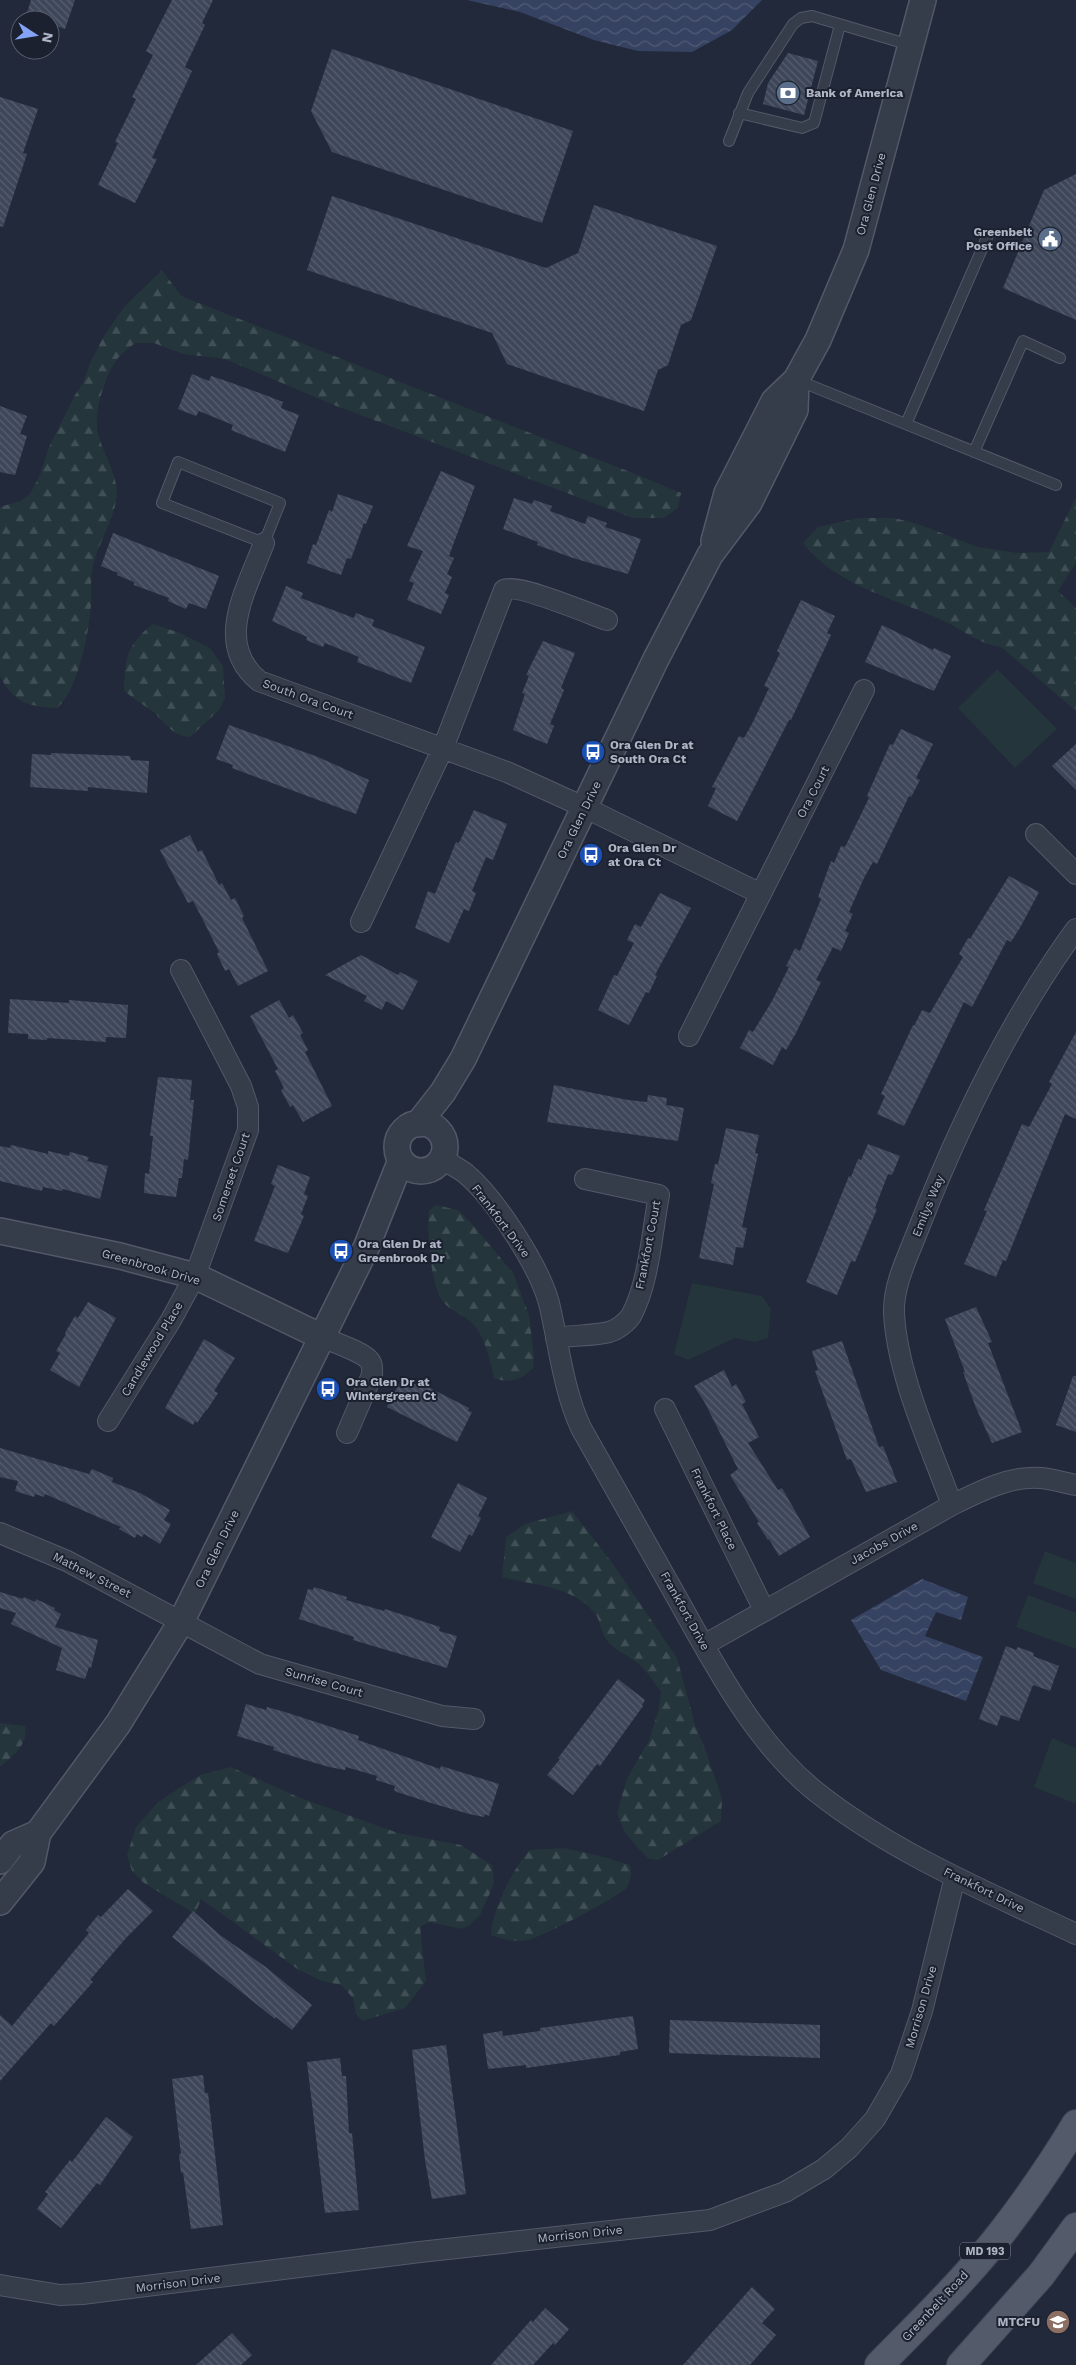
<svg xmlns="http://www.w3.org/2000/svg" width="1076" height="2365" viewBox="0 0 1076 2365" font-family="'Work Sans',sans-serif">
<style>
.green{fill:#24353b}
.forest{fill:url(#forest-firs)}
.water{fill:url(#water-waves)}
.building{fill:url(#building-back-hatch)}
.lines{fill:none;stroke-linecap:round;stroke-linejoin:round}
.service-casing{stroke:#535968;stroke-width:12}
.minor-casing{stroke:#535968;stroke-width:22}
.tertiary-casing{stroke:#535968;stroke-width:28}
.primary-casing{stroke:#3f4553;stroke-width:30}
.service{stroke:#353c4a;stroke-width:10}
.minor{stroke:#353c4a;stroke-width:20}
.tertiary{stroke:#353c4a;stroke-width:25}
.primary{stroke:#535a6a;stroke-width:28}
.labels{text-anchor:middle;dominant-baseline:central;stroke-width:4;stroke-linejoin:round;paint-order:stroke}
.shield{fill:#1b212f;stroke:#838999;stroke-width:1}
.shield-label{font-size:11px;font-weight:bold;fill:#b0b6c6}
.poi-label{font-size:12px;font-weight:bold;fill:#b0b6c6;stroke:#1b212f;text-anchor:start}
.street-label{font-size:12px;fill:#b0b6c6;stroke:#1b212f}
</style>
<defs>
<pattern id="forest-firs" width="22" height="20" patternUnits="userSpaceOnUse" patternTransform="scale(1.25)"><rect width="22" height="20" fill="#24353b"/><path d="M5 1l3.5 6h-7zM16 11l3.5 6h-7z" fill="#415056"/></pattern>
<pattern id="water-waves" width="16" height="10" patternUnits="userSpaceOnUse" patternTransform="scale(1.25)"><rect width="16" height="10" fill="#364261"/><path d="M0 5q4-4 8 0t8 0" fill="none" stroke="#515b76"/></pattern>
<pattern id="building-back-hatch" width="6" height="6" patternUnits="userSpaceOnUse" patternTransform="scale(1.25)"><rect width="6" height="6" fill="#3e4759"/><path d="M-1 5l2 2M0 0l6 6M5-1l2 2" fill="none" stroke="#575f6f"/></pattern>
</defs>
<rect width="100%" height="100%" fill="#22293a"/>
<path class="green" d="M997,669l60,60 -42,39 -57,-60z
M692,1283l70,13 9,13 -3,29 -13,4 -20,-4 -47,22 -14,-6z
M1045,1551l31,12v36l-43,-16z
M1028,1595l48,18v36l-60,-22z
M1052,1738l24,10v56l-42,-17z"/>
<path class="forest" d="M162,270l19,26 467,183 33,14 -3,15 -14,10h-31l-299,-113 -109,-46 -42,-5 -29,-11h-19c-6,5 -15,11 -19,18 -12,17 -24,56 -17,76 5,17 17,37 18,54 0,26 -21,54 -25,80 -2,11 0,23 -1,34 -2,27 -13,86 -34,103 -29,-1 -44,-6 -57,-32v-169l20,-6 10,-7 10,-19 9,-28 26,-52 8,-12 7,-20 14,-27 20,-29z
M1076,497v66l-18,28 18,17v103l-75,-64c-20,-2 -37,-16 -55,-25 -48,-23 -109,-35 -143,-79l15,-16 41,-9h35l24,6 60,23 40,6 31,-1z
M153,624l27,9 30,15 13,18 2,32 -6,12 -29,27c-19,-1 -25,-16 -39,-27 -9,-6 -18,-12 -27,-19 1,-32 2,-46 29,-67z
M435,1205l23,5 15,15 40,48 16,42 5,42 -1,11c-12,12 -23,16 -39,10 -3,-16 -10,-45 -23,-56 -8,-7 -18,-10 -26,-18 -15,-15 -18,-72 -16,-93z
M572,1511l41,53 64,94 19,70 7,15 19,55 -1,23 -63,39 -9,-1 -11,-11 -14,-17 -7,-18 10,-34 22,-39 10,-31 2,-17c-6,-8 -12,-18 -19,-25 -9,-10 -24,-14 -34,-25 -7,-8 -7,-22 -14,-30 -24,-27 -60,-26 -92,-35l4,-40 19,-13z
M0,1723l25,3c4,18 -12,30 -25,41z
M231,1767l67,30 100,36 63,12 31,20 2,19 -14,31 -10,10 -8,4 -33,-7 -9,5 6,54 -21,27 -43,13 -6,-7 -3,-16 -12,-13 -19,-4 -23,-11 -98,-71 -6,15 -51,-31 -12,-12 -5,-16 9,-28 22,-25 42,-27z
M564,1848l32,7 34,10c2,7 1,15 -3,22 -6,9 -85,50 -99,53 -13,3 -25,-1 -37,-5 1,-25 22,-67 39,-85z"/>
<path class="water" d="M467,0h295l-30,30 -40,22 -54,-1 -44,-11 -74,-28z
M922,1579l46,18 -7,23 -25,-8 -11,24 58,21 -17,44 -85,-31 -30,-50z"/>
<path class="building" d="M31,0h44l-10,29 -15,-5v-4h-13l-11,-4z
M172,0h41l-11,23 3,2 -20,42 7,4 -40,87 5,1 -22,44 -37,-18 20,-42 -3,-1 21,-43 -4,-2 21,-42 -7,-4z
M332,49l241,82 -31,92 -210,-71 -21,-41z
M788,53l30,8 -14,54 -41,-11 5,-21z
M0,97l38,12 -15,44 4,1 -24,73 -3,-1z
M1076,174v146l-73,-32 41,-98z
M332,196l214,72 32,-15 16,-48 123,41 -26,74 -10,5 -13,40 -10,5 -14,41 -137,-47 -15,-31 -185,-63z
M192,374l17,7 2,-5 18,6 36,13 18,7 -2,6 18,7 -14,37 -54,-22 2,-5 -34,-14 -3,5 -18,-7z
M0,406l27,10 -7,18 7,2 -12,39 -15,-3z
M441,471l34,15 -26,70 5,2 -7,16 5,3 -7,16 4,2 -8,19 -34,-14 7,-17 -5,-2 14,-30 -16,-5z
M338,494l35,12 -7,18 -2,-1 -13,36 -4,-1 -6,17 -34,-12 6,-19 3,1 13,-35 3,2z
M514,498l18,6 2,-4 18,6 -2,5 35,13 3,-8 19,7 -2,4 36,12 -13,35 -55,-16 -36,-13 1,-3 -35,-13z
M113,533l106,43 -13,33 -17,-6 -3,6 -18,-8 1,-3 -35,-13v-3l-17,-7 1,-2 -17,-7z
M286,586l17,7 -2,5 53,20 2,-5 18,7 -2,6 53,21 -14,36 -54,-21 2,-5 -34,-14 -2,4 -17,-7 1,-3 -35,-16z
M801,600l34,16 -8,17 4,2 -40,85h-2l-52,101 -29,-15 8,-18 -4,-1 27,-51 5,2 9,-16 16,-34 -5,-2 16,-33 -3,-2z
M882,625l51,25 1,-2 17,8 -17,35 -69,-29z
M543,641l32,12 -14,35 3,2 -14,34 4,2 -7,18 -34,-14 12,-36 -3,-1 7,-17 -3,-1z
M229,725l89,32 51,23 -13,34 -124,-46 1,-3 -17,-6z
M901,729l32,15 -17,34 4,2 -9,17 -2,-1 -32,68 -4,-2 -9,16 -15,34 4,2 -8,17 4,2 -8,18 -8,-4 -17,33 5,2 -25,51 -10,17 -4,-3 -9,18 -33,-17 9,-18 4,2 19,-31 17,-34 -3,-1 9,-18 5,3 21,-52 -3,-2 13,-36 3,2 7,-17 4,1 24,-49 -2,-2 23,-52 3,1z
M1076,744v46l-24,-24z
M51,753l79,3 1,4 18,1 -2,32 -59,-6v4l-58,-4 2,-33 19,1z
M474,810l33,14 -14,36 -7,-3 -14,34 4,2 -7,18 -5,-2 -15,34 -34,-15 13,-37 7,3 21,-52 3,1z
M190,835l8,17 4,-2 17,35 3,-2 9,17 4,-2 9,18 -2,2 26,53 -30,15 -9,-17 -4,2 -8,-17 2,-2 -17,-34 -9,-17 -5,2 -28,-53z
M1009,876l30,16 -18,34 -10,16 -4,-2 -35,67 -8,-5 -60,124 -27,-12 8,-18 -4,-2 32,-69 1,1 8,-16 8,3 33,-56 -4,-3 9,-16 2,1z
M660,893l31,15 -36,67 2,1 -8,17 -3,-1 -17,33 -31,-15 16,-35 3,1 17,-33 -7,-3 8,-16 6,3z
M361,955l37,20 2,-3 18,9 -15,29 -17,-9 -4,9 -18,-9 3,-5 -42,-21z
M10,999l59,4v-3l59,5 -2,33 -20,-1v5l-59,-4v2l-19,-1v-5l-20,-1z
M279,1000l10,18 4,-3 10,18 -3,2 8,15 -3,2 27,54 -29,16 -10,-17 -3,2 -9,-17 3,-2 -9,-17 3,-2 -28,-53z
M1076,1032v87l-11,-5 -59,147 -3,-1 -7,17 -32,-13 23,-53 -3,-1 38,-86 7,3 23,-43 -3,-2z
M158,1077l34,3 -2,20h4l-6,60 -4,-1 -2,19h-3l-3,19 -32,-4 1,-20 4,1 4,-38h-3z
M554,1085l74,15 19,2 1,-7 19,3 -1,7 18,3 -6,33 -131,-19z
M726,1128l33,7 -4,18 3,1 -16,73 5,1 -4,20 -7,-1 -3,18 -34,-7 15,-74 -3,-1 4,-19h3z
M868,1144l32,12 -8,19 -4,-1 -13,34 2,1 -22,53 -4,-1 -14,34 -31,-13 43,-106 2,1 7,-18 3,1z
M11,1145l37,9v-3l21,5 1,-4 19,5 -2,4 21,5 -8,33 -37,-10 -1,2 -19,-4 -1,4 -42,-10v-35l10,2z
M278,1165l32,12 -6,17 4,2 -7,18 3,2 -16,37 -34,-12 21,-55 -4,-2z
M88,1302l28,16 -37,69 -29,-17 10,-17 -4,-2 10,-17 -1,-1 10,-17 3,2z
M976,1307l16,35 -4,1 34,89 -30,11 -16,-35 -13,-36h2l-20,-53z
M204,1339l31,19 -21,33 4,2 -11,17h-1l-9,13 -2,-2 -2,4 -28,-17z
M842,1341l37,106 4,-1 14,36 -31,10 -15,-33 -4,1 -32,-89 3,-1 -6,-19z
M724,1370l8,17 4,-3 10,18 -4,2 17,33 -11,6 30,47 4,-2 28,49 -31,19 -10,-17 -1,1 -11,-17 2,-1 -29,-47 8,-6 -33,-66 -11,-17z
M1073,1376h3v56l-20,-7z
M402,1378l17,8 1,-3 49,25 -1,3 4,1 -15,30 -70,-35z
M0,1448l89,26 3,-5 21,9 -1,4 28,11 30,17 -6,10 7,4 -11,20 -16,-10 -2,3 -5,-3 -2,4 -16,-9 2,-2 -76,-33 -1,3 -9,-3 -1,3 -19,-6 3,-10 -18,-4z
M458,1483l29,15 -9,18 3,2 -9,18 -3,-2 -9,18 -29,-15z
M314,1587l33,10 -1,3 38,11 1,-2 55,18 -1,4 18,5 -10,32 -94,-28 1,-3 -18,-6 -37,-12 9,-30 5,1z
M0,1592l23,7 1,-2 11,5 1,-3 19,9 -1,2 7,4 -6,13 43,13 -7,28 -2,-1 -4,12 -29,-9 6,-22 -51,-24 5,-11 -16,-5z
M1006,1646l10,4 2,-3 16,6 -1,3 26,10 -9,25 -17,-6 -14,36 -18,-6 -4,11 -18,-7z
M618,1679l27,21 -3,5 1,1 -43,60 -3,-2 -24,31 -26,-20 13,-16 -2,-1z
M246,1704l20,6 1,-3 18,5 74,24 -1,4 82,29 1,-3 58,18 -10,32 -4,-2 -1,3 -15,-3 -38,-11 -34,-11 -3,-2 1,-4 -19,-6 1,-4 -31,-9 -1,3 -16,-3 -37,-11 -19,-6 1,-3 -37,-11z
M128,1889l25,22 -27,27 -36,42 3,2 -39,44 -3,-3 -51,58v-66l12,11 77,-93 -3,-3 12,-15 3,2z
M193,1911l27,24 47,33 45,37 -20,25 -16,-13 -1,2 -103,-82z
M633,2016l5,33 -18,3v3l-94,13v-3l-38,4 -5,-35 19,-3 1,5 37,-5v-3z
M670,2020l150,5v33l-151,-5z
M446,2045l20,149 -34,5 -7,-39 -13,-110z
M340,2058l2,18h4l3,57h3l7,77 -34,3 -18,-151z
M203,2075l2,18h3l15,132 -32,4 -8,-57 -2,1 -2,-19h2l-9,-75z
M106,2117l27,20 -33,48 -3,-2 -36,45 -24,-19 11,-15 -3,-2 25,-32 2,2z
M752,2287l23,22 -13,14 14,12 -26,30h-67z
M545,2308l24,21 -14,16 -2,-2 -20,22h-42l40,-45 2,2z
M232,2333l20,22 -11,10h-45z"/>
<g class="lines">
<g class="service-casing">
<path id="service" d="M739,113l63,15 12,-5 26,-98
M729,141l19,-48 45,-69 8,-6 11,-2 98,29
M797,380l259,105
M906,424l82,-189
M974,452l49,-111 37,17
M178,462l102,41 -16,40 -102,-40z"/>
</g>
<g class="minor-casing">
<path id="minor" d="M264,543c-17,46 -51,100 -5,138l248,91 79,36 175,86
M1036,834l40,40
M361,922l82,-174 61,-158c13,-7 86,24 103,30
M689,1036l175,-346
M443,1159c7,5 15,9 22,14 30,25 74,93 84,130 10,42 14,86 32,125 30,54 61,107 91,161 39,69 80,151 143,202 78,62 172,101 261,143
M322,1337c13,6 39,14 47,23 4,4 3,10 3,15l-25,58
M556,1338c18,-3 37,-2 53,-6 8,-2 18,-10 22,-16 18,-33 21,-84 28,-121l-74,-16
M665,1409l99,201
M108,1421l63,-101 24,-44 53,-146v-23l-7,-21 -60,-116
M952,1505c-21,-58 -55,-130 -58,-192 -1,-28 14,-57 24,-83 41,-105 91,-209 158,-301
M0,1533l67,28 193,103 182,52 32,3
M704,1645l248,-140c26,-13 59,-30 89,-27 12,1 24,5 35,7
M0,2285l60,10 22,-1 338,-42 290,-32 75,-28 39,-23 25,-21 26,-29 26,-45 21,-63 33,-134"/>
</g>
<g class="tertiary-casing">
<path id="tertiary" d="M714,541l13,-48 47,-92 22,-21 22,-40 38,-90 67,-250
M397 1147a24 24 0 1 1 48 0a24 24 0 1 1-48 0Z
M418,1124l25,-32 20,-33 193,-400 54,-104 39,-52 46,-93 1,-30
M0,1231l120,25 75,20 127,61
M0,1861l13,-17 25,-11
M0,1902l32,-40 6,-29 80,-109 63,-102 185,-374 35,-88"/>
</g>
<g class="primary-casing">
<path id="primary" d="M879,2365c42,-43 87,-86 124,-134 26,-34 51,-70 73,-107
M961,2365l80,-90 35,-48"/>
</g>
<use href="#service" class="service"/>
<use href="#minor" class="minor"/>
<use href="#tertiary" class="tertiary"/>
<use href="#primary" class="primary"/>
</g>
<defs>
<g id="bank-disc" transform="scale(1.25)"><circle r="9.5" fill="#5c6f8a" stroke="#1b212f"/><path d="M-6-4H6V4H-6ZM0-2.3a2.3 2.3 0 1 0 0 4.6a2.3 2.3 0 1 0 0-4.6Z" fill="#fff"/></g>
<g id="civic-disc" transform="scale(1.25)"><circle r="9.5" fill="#5c6f8a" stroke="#1b212f"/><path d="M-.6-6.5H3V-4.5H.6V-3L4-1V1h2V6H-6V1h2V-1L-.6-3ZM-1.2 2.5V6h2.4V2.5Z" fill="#fff"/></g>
<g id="bus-disc" transform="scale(1.25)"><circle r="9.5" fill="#1a4fb4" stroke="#1b212f"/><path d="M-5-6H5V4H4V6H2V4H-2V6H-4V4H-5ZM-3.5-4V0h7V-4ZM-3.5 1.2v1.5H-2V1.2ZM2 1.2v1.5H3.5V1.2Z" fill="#fff"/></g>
<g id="school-disc" transform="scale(1.25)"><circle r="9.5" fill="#8d6e63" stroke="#1b212f"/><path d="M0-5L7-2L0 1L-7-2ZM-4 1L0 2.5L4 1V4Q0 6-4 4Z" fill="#fff"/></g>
</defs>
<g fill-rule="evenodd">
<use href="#bank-disc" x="788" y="93"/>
<use href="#civic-disc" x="1050" y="239"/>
<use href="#bus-disc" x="593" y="752"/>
<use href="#bus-disc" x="591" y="855"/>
<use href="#bus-disc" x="341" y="1251"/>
<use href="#bus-disc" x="328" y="1389"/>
<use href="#school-disc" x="1058" y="2322"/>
</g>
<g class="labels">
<rect class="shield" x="960" y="2242.5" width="50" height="17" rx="4"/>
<g class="shield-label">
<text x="985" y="2251">MD 193</text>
</g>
<g class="poi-label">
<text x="806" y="93">Bank of America</text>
<text x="1032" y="232" text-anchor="end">Greenbelt<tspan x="1032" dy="14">Post Office</tspan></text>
<text x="610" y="745">Ora Glen Dr at<tspan x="610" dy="14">South Ora Ct</tspan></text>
<text x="608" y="848">Ora Glen Dr<tspan x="608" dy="14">at Ora Ct</tspan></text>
<text x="358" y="1244">Ora Glen Dr at<tspan x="358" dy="14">Greenbrook Dr</tspan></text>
<text x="346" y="1382">Ora Glen Dr at<tspan x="346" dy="14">Wintergreen Ct</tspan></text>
<text x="1040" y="2322" text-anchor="end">MTCFU</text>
</g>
<g class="street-label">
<text transform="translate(871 194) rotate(-75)">Ora Glen Drive</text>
<text transform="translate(308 699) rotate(20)">South Ora Court</text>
<text transform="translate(813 792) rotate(-63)">Ora Court</text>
<text transform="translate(579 820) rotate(-64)">Ora Glen Drive</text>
<text transform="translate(231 1177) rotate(-71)">Somerset Court</text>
<text transform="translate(928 1206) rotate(-68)">Emilys Way</text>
<text transform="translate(501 1221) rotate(53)">Frankfort Drive</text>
<text transform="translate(648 1245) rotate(-79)">Frankfort Court</text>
<text transform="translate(151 1267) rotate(16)">Greenbrook Drive</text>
<text transform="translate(152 1349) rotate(-59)">Candlewood Place</text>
<text transform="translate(714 1509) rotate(64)">Frankfort Place</text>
<text transform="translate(884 1543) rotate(-29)">Jacobs Drive</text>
<text transform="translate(217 1549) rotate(-64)">Ora Glen Drive</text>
<text transform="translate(92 1575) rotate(27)">Mathew Street</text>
<text transform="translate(685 1611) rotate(61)">Frankfort Drive</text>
<text transform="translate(324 1682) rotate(16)">Sunrise Court</text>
<text transform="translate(984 1890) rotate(26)">Frankfort Drive</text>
<text transform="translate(921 2007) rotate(-74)">Morrison Drive</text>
<text transform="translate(580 2234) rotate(-6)">Morrison Drive</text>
<text transform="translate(178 2283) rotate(-7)">Morrison Drive</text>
<text transform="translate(935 2306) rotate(-47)">Greenbelt Road</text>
</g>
</g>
<g transform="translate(35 35) rotate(102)"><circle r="24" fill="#1b212f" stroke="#575d6b"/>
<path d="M0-4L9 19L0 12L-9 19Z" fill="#85a3f6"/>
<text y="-8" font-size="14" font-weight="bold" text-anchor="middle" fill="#b0b6c6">N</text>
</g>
</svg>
